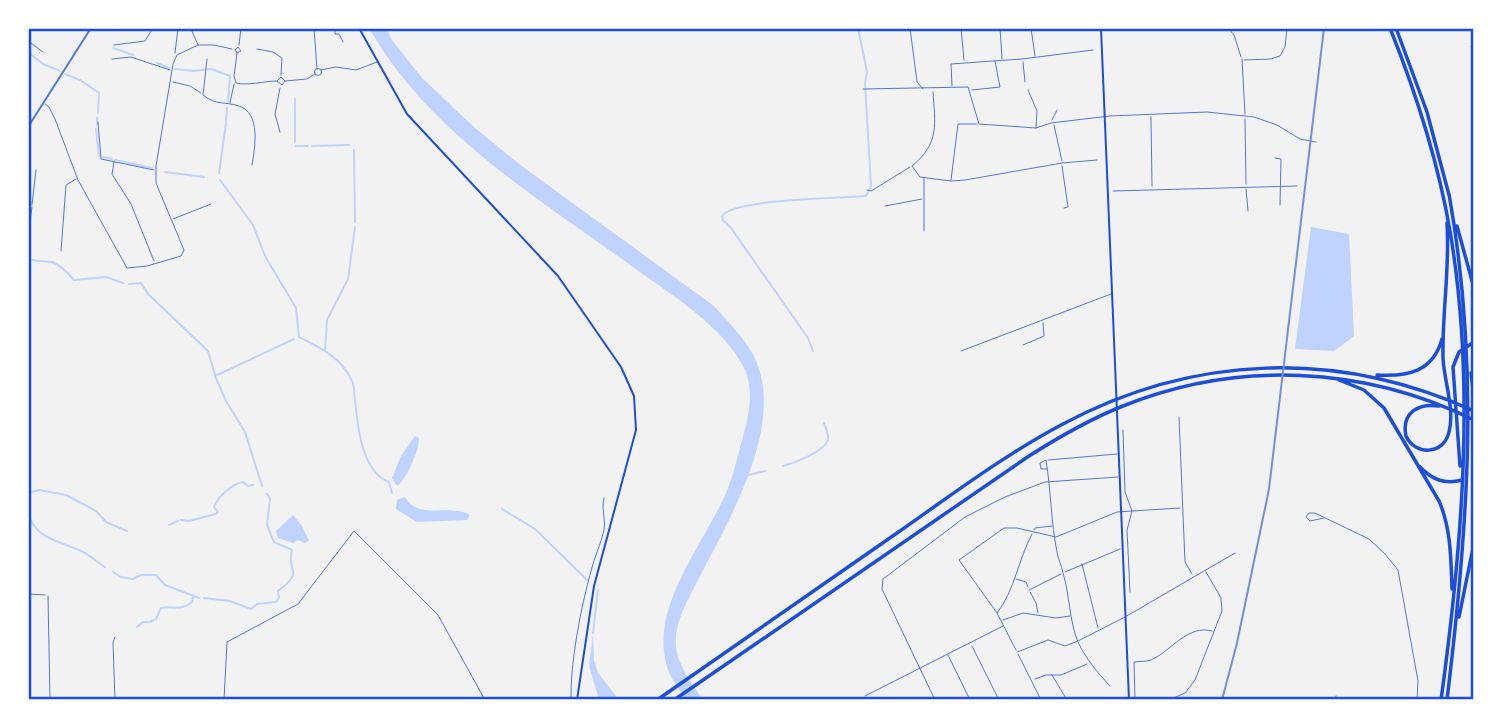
<svg xmlns="http://www.w3.org/2000/svg" width="1502" height="728" viewBox="0 0 1502 728" font-family="Cabin,sans-serif">
<style>
.water{fill:#bfd3fe}
.lines{fill:none;stroke-linecap:round;stroke-linejoin:round}
.stream{stroke:#bfd3fe;stroke-width:2}
.minor{stroke:#5277de;stroke-width:1}
.tertiary{stroke:#5277de;stroke-width:2}
.secondary{stroke:#1d4ed8;stroke-width:2}
.motorway{stroke:#1d4ed8;stroke-width:3.5}
.rail{stroke:#7290e2;stroke-width:2}
.neatline{fill:none;stroke:#1d4ed8;stroke-width:2.5}
</style>
<rect width="100%" height="100%" fill="#f2f2f2"/>
<path class="water" d="M369,28h17l6,12 30,38 53,50 48,39 191,139c17,19 40,41 46,66 18,65 -32,150 -61,206 -11,22 -28,49 -22,75 4,17 17,33 26,47h-17c-7,-11 -17,-23 -20,-37 -15,-61 41,-122 62,-175 7,-17 10,-35 15,-51 6,-22 11,-46 2,-67 -20,-43 -75,-76 -112,-103 -95,-69 -204,-134 -264,-239z
M1311,227l38,7 5,102 -20,15 -39,-2z
M415,436l4,2c0,12 -12,41 -22,48l-5,-8 9,-22z
M405,497c13,24 44,6 65,18l-3,5 -50,2 -21,-13 1,-9z
M293,515l9,11 7,15 -5,2 -6,-3 -5,3 -15,-5 -2,-7z
M593,634l1,26 4,13 21,27h-19l-2,-4 -9,-30z"/>
<g class="lines">
<path class="stream" d="M113,48l20,7
M28,52l15,12 17,7
M157,63l12,5
M175,69l18,2 18,-2 19,7 -2,25
M65,74l15,6 19,13 -1,20
M295,99v43
M226,121l1,-13
M97,125v-7
M96,129l3,27
M296,146h12
M312,146l37,-1
M354,150l1,72
M103,157l9,2
M115,160l37,8
M165,172l39,5
M219,173l7,-50
M220,180l33,45 12,31 31,52 3,29c22,11 42,20 53,44 3,6 2,14 3,21 3,26 7,70 34,80l3,11
M28,258c7,5 14,2 23,4 9,2 17,11 23,18l32,-3 17,6
M129,284l12,-1 7,11 60,57 7,24
M325,350l2,-30 21,-41 7,-52
M813,351l-5,-13 -77,-110 -8,-8 -1,-4c10,-17 120,-18 144,-20l5,-10 -6,-103 2,-11 -9,-44
M783,466c11,-3 41,-14 45,-26 1,-6 -2,-11 -4,-17
M749,475l16,-4
M262,486l-17,-54 -19,-31 -11,-25 79,-37
M29,493l10,-3 27,5 30,16 10,11 21,9
M502,509l33,20 52,51
M28,512c6,27 32,29 53,39 9,4 16,11 24,16
M181,520l8,1 27,-7 2,-2 -4,-5c5,-11 16,-22 29,-25l5,4 5,-1
M169,525l9,-4
M113,572l8,5 12,2 8,-4h15l9,10 34,13
M204,598l26,3 21,8 6,-5 19,-2 3,-4 -1,-7c28,-21 8,-17 14,-41l-18,-8 -7,-17 3,-27 -3,-4
M150,622l6,-3 5,-11c12,-3 19,4 31,-6l1,-5
M137,627l6,-5h5
M593,633l5,-43"/>
<path class="minor" d="M186,28h6
M314,28l3,41
M335,28v6h4l4,8
M910,28l7,54 6,7
M961,28l3,32
M1000,28l2,31
M1031,28l4,28
M1228,28l6,7 7,22
M191,29l7,16h16l18,4
M1474,38l-3,9h3
M28,41l15,11
M114,45l31,-4 8,-13
M239,45l2,-17
M257,49l16,3 9,6 -1,17
M175,53l3,-25
M237,53l4,-2 -3,-4 -3,3 2,3 -3,23 2,7c10,3 29,-2 41,-2
M112,59l19,-2 39,13
M207,59l-4,36c14,11 21,6 36,11 22,7 16,42 13,59
M1242,59l3,55
M1244,60l27,-1 9,-3 5,-9 2,-19
M1023,62l2,20
M314.5 72a3.5 3.5 0 1 1 7 0a3.5 3.5 0 1 1-7 0Z
M321,70l15,-3 20,3 21,-8
M285,81l-4,-4 -4,4 5,4 3,-4 22,-2 8,-5
M173,82l17,4 11,7
M952,86l-1,-22 71,-5 71,-9
M863,89l105,-2 11,37 57,4 15,-5 58,-7 98,-4 47,5 23,8 23,14 16,3
M972,90l28,-3 -5,-26
M1028,90l9,21 -1,17
M933,92c2,32 7,51 -21,74l8,11 31,4 14,-1 97,-17 35,-3
M230,103l4,-19
M45,104l4,3 6,12 23,61 49,88 20,-2 34,-10 3,-6 -28,-67v-17l17,-102 4,-9 21,-10
M1151,117l1,69
M1245,119l1,65
M1052,120l5,-10
M98,122l3,37 53,11
M1054,125l8,36
M280,132l-5,-18 5,-26
M1275,158l6,1 -1,46
M114,162l-2,12 19,30 23,57
M1062,166l6,41 -4,1
M924,178v53
M951,180l7,-56h19
M1246,189l2,22
M867,190l4,1 39,-24
M1113,191l184,-5
M32,205l4,-35
M885,206l37,-7
M173,219l38,-15
M28,236l4,-29
M61,251l5,-66 10,-6
M1023,345l21,-9 -1,-13
M961,351l150,-57
M1179,417l6,145 7,12
M1123,430l2,62 7,19 48,-3
M1048,460l69,-6
M1047,469h-6l-1,-6 6,-3c5,31 5,62 11,92 1,7 5,14 6,21 7,23 6,47 15,69 8,17 19,30 32,44
M1324,518l-14,3 -4,-4 3,-4h6l54,26 16,15 13,16 20,111 -1,19
M1034,530l1,-2 17,-2
M1082,564l16,64
M1065,572l55,-23
M1016,579l10,3 2,5
M1029,590l32,-16
M1030,592l6,11 2,10
M28,594l17,1
M48,596l2,104
M997,613l-38,-53 45,-32h13l39,9 61,-25 15,-1 -5,19 3,62
M1003,620l20,-7 33,5 14,-2
M115,637l-2,6 2,57
M972,646l27,54
M1016,650l-19,-37c18,-23 21,-53 35,-79
M1017,652l31,-12 17,6 13,-5 47,-24 110,-64
M1018,654l23,46
M948,655l22,45
M1052,675l15,25
M1035,679l11,-4h15l26,-11
M865,696l138,-70
M224,700l3,-58 71,-38 56,-73 84,84 47,85
M571,700c-1,-37 10,-93 20,-129 3,-13 10,-27 13,-41 2,-11 -3,-21 0,-32
M935,700l-53,-111 1,-10 82,-62 40,-20 40,-15 73,-5
M1135,700l-1,-38c5,-1 12,0 17,-2 20,-9 37,-36 61,-29
M1169,700l16,-7 10,-13 27,-69 -1,-13 -15,-26
M1335,700l1,-4"/>
<path class="tertiary" d="M28,127l63,-99"/>
<path class="secondary" d="M359,28l48,86 151,162 63,91 13,29 2,34 -42,156 -17,114
M1101,28l28,672"/>
<path class="motorway" d="M1390,28c26,65 48,133 60,203 26,152 12,317 -9,469
M1396,28l31,84 22,83
M1457,226l17,62
M1471,373l3,25
M1377,375c30,2 56,-3 65,-36
M1339,380l25,10 20,18 55,93c12,27 12,59 13,88
M1439,406c-20,-3 -38,6 -33,30 9,20 38,19 43,-4 6,-23 -5,-51 -6,-74 -1,-45 7,-90 4,-135
M1419,466c12,13 25,19 43,14
M1460,466l-7,-99 6,-15 15,-10
M1459,617l15,-74
M657,700c80,-55 160,-111 240,-167 53,-37 106,-77 164,-108 132,-71 276,-76 413,-14
M674,700l355,-244c30,-19 61,-37 94,-50 114,-46 241,-40 351,14
M1447,700c21,-173 33,-333 2,-506"/>
<path class="rail" d="M1222,700l15,-57 32,-154 55,-461"/>
</g>
<rect width="1502" height="728" fill="none" stroke="#ffffff" stroke-width="60"/>
<rect x="30" y="30" width="1442" height="668" class="neatline"/>
</svg>
